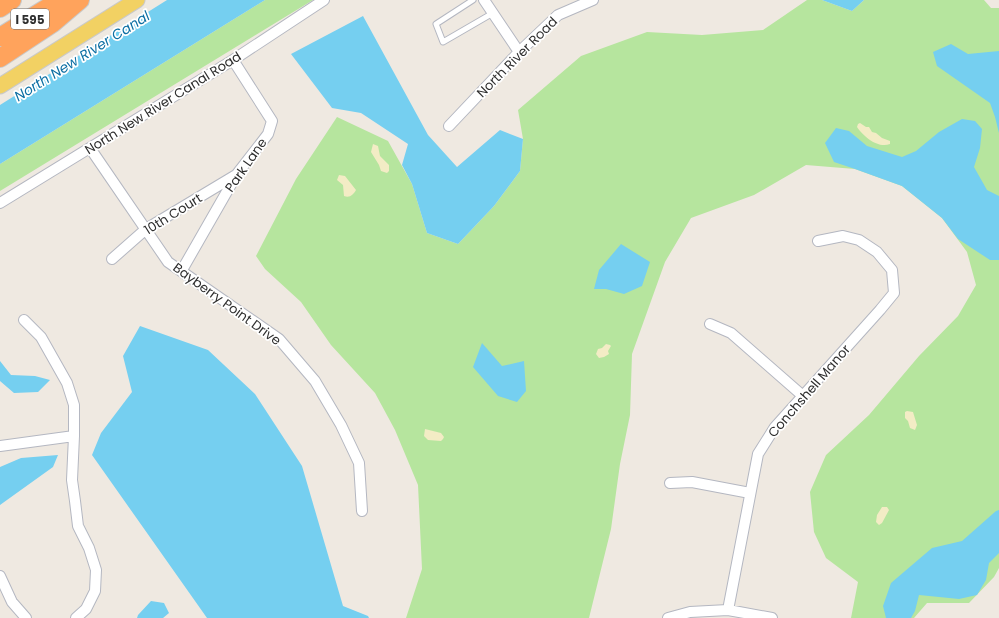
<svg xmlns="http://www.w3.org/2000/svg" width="999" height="618" viewBox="0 0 999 618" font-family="Poppins,sans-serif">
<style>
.green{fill:#b6e59e}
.sand{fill:#f3ecc5}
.water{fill:#75cff0}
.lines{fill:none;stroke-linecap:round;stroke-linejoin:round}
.lane-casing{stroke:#b4b7c1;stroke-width:7}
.street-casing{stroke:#b4b7c1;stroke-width:12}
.primary-casing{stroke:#c9c9c9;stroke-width:17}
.highway-casing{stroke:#c9c9c9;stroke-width:20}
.lane{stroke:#fff;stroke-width:5}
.street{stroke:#fff;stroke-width:10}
.primary{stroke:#f2d163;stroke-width:15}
.highway{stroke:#ffa35c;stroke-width:18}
.labels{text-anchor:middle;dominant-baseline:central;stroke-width:3.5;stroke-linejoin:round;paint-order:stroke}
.shield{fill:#fff;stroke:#6d6d6d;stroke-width:1}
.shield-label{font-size:12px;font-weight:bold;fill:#2e2e2e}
.street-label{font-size:13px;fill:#2e2e2e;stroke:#fff}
.water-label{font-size:14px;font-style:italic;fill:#0d6fa3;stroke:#fff}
</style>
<rect width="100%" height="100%" fill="#efe9e1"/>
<path class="green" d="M265,0h48l-313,191v-27z
M807,0h15l30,11 12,-11h120l7,8h8v560l-5,9 -25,26h-42l-13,15h-63l7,-36 -32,-24 -12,-26 -4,-40 16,-37 43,-40 50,-59 39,-40 18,-31 -9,-33 -25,-34 -40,-32 -47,-17 -49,-4 -52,30 -63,23 -26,44 -33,92 -2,61 -10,49 -9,65 -22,89h-183l16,-49 -4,-84 -23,-55 -20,-37 -44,-48 -30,-43 -36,-33 -9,-13 40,-77 41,-62 51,24 24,43 15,49 31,11 36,-38 26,-35 3,-32 -5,-29 63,-54 66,-24 55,3 61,-5z"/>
<path class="sand" d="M860,123l6,4h3l3,5 4,1 6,5 8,3v3c-12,5 -27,-8 -33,-17l1,-3z
M373,144l5,2 2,10 9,9v6l-2,2 -6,-2 -2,-6 -8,-13z
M339,175l6,1 11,14c-3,5 -6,8 -12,6l-1,-11 -6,-5z
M606,344l4,1 1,1 -3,5 1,3 -5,3 -5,1 -3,-4 2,-5 4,-1z
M907,411l6,1 4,13 -2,5 -5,-2 -2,-7 -3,-3v-6z
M425,429l16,4 3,4 -1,2 -2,2 -13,-1 -4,-4z
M882,507h5l2,3 -7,13 -3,2 -3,-3 1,-7z"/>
<path class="water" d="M167,0h98l-265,164v-59z
M822,0h42l-12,11z
M363,16l65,119 29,32 43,-37 23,9 -3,32 -26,35 -36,38 -31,-11 -15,-49 -10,-19 6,-21 -47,-31 -29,-5 -41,-54z
M951,44l17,10 31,-3v82l-4,-16 -5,-14 -53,-37 -4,-14z
M962,119l13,2 7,8 -2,19 -6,19 13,23 12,6v64h-9l-32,-21 -16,-21 -40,-32 -47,-17 -21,-7 -9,-19 11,-15 13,3 18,15 35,11 14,-6 23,-19z
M621,244l29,18 -8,24 -18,8 -18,-5h-12l5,-19z
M140,326l68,24 47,44 47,72 41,140 25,10 1,2h-162l-115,-163 9,-22 31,-41 -9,-36z
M482,343l20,23 22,-5 2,30 -9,11 -19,-6 -25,-29z
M0,361l11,14 24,1 15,4 -12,12 -24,1 -14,-12z
M58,455l-5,12 -53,38v-38l21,-9z
M999,510v43l-10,10 -3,17 -9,15 -18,4 -40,-4 -4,16 -4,7h-25l-3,-12 8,-23 41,-35 30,-7 34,-30z
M151,601l13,2 5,10 -6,5h-26l1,-3z"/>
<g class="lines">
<g class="lane-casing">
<path id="lane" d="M473,0l-37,24 7,18 50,-29"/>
</g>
<g class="street-casing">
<path id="street" d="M484,0l35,52
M449,126l70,-74 39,-37 35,-15
M90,148l78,114 111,77 36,42 26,44 18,38 3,48
M0,203l233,-143 91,-60
M112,259l34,-30 90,-54
M182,270l55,-96 31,-40 4,-13 -39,-61
M24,320l17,17 26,46 7,22v31l-2,44 3,21 3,25 11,22 7,22 -1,21 -9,18 -10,9
M710,324l21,9 72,63
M0,446l74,-10
M670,483l22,-1 58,11
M0,576l12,26 14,16
M728,610l30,-156 17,-27 105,-117 14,-17 -2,-23 -15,-18 -18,-12 -16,-4 -25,5
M668,618l22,-6 38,-2 44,8"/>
</g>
<g class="primary-casing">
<path id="primary" d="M0,86l137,-86"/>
</g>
<g class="highway-casing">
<path id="highway" d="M0,8l12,-8
M0,37l60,-37
M0,58l53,-35 27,-23"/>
</g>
<use href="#lane" class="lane"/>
<use href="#street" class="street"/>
<use href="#primary" class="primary"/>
<use href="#highway" class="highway"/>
</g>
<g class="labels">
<rect class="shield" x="11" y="9" width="38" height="20" rx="3"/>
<g class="shield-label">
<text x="30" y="19">I 595</text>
</g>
<g class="street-label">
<text transform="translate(517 57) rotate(-45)">North River Road</text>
<text transform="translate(163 103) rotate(-32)">North New River Canal Road</text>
<text transform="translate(246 165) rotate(-55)">Park Lane</text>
<text transform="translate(173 214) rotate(-32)">10th Court</text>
<text transform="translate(227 304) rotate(36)">Bayberry Point Drive</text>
<text transform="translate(809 391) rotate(-49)">Conchshell Manor</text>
</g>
<g class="water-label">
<text transform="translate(82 56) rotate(-32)">North New River Canal</text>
</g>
</g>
</svg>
